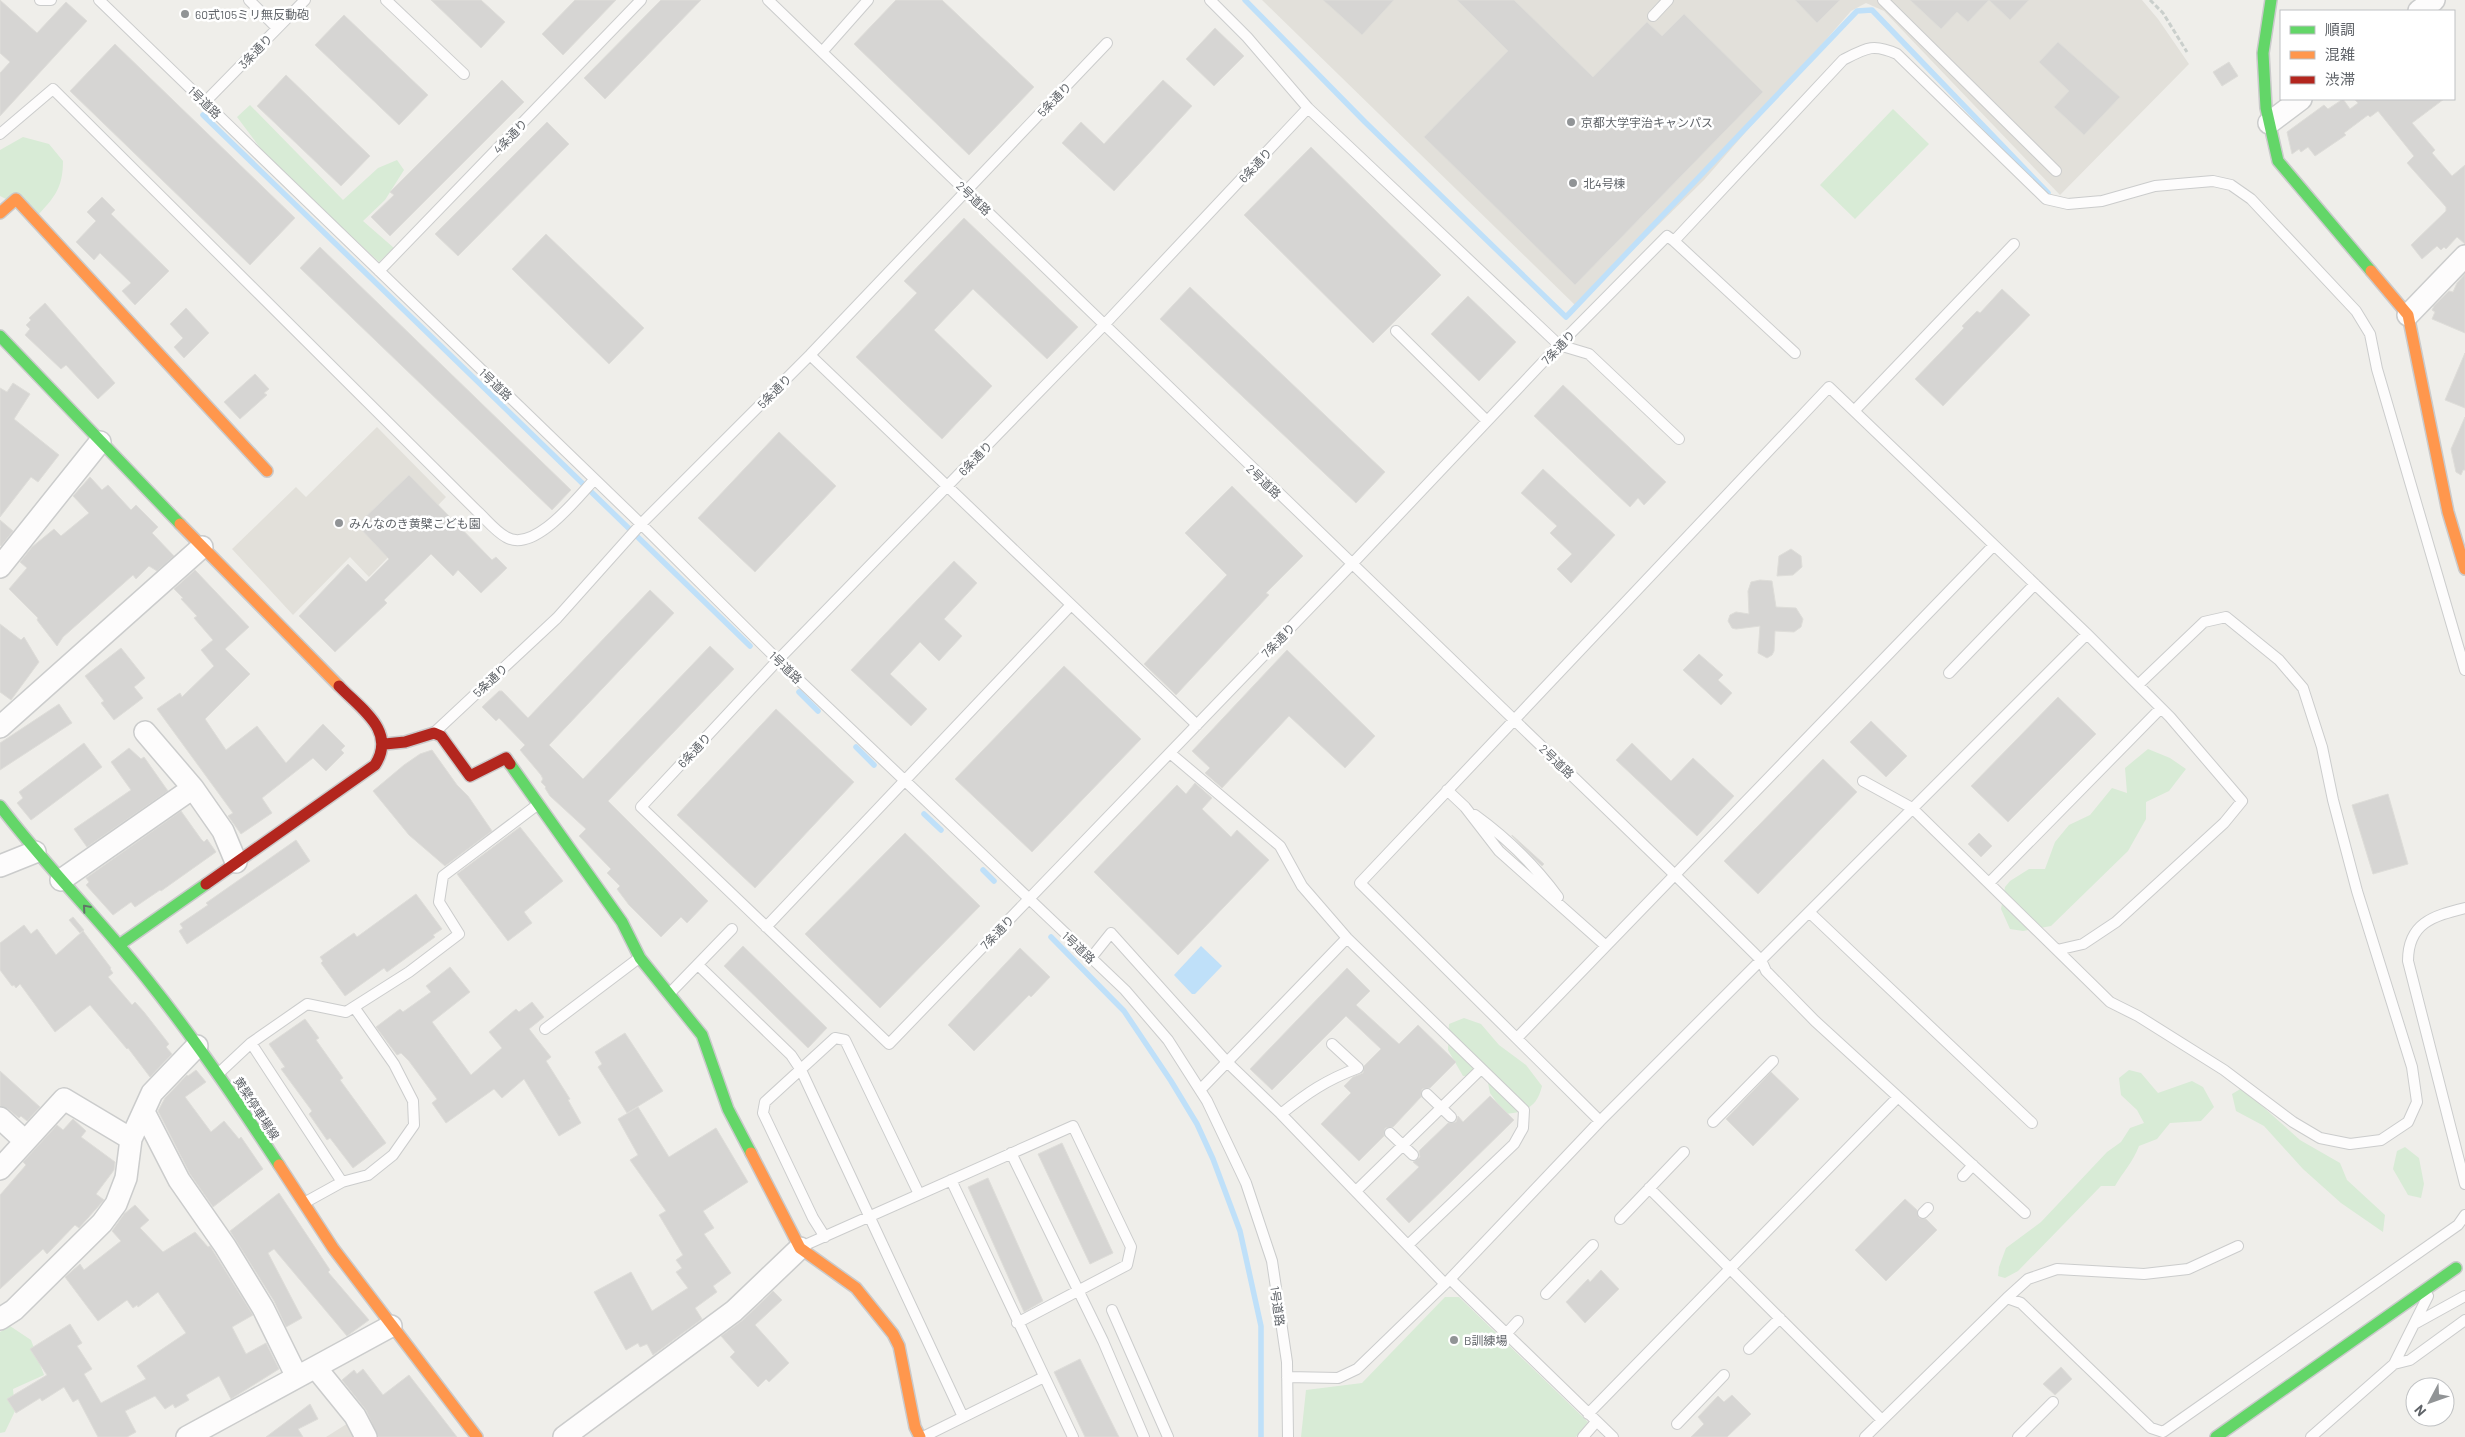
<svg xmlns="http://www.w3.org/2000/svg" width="2465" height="1437" viewBox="0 0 2465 1437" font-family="Barlow,'Noto Sans JP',sans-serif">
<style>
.education{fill:#e2e0da}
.green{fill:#d8ebd6}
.water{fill:#bfe0f9}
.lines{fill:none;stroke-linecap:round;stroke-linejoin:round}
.stream{stroke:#bfe0f9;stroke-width:5.5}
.building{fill:#d6d5d3;stroke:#deddd9}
.lane-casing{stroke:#cbcccc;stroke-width:12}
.street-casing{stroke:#cbcccc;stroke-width:24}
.fast-casing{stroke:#cacacb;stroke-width:14}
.slow-casing{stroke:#cacacb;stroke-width:14}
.jam-casing{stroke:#cacacb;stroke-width:14}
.path{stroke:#cacfcc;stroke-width:3;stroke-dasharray:5 2.5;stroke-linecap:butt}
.lane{stroke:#fdfcfc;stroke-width:10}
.street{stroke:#fdfcfc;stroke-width:21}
.fast{stroke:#63d668;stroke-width:11}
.slow{stroke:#ff974d;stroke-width:11}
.jam{stroke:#b3261e;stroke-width:11}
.oneway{stroke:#607468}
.poi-dot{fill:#919496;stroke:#fff;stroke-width:2}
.labels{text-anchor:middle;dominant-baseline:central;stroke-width:5;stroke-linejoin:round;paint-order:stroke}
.poi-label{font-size:12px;fill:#5f6368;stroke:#fff;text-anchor:start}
.street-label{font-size:12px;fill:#5f6368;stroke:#fff}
</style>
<rect width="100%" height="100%" fill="#efeeea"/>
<path class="education" d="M1262,0h880l16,19 31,45 -129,131 -176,-184 -18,-8 -15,8 -147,169 -128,126z
M377,427l69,70 -77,80 -19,-20 -57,58 -61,-66 64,-62 10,10z
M353,1420l8,17h-35z"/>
<path class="green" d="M250,105l93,95 35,-32 19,-8 7,10 -19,30 -22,21 31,27 -15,14 -112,-105 -30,-40z
M1893,109l36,35 -74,75 -35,-34z
M23,137l26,7 14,17c0,26 -8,36 -25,54l-38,-19v-46z
M2148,749l22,9 16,11 -17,22 -23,11v17l-18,32 -77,75 -28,5 -13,-2 -9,-20 4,-22 5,-6 19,-12h16l10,-27 14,-17 21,-10 22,-27 15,5 -2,-25z
M1464,1018l17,6 18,21 27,20 16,21c-5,21 -16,26 -37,28l-15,-21 -3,-15 -24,-2 -15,-26 1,-26z
M2129,1070l12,3 17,20 34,-12 11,6 11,20 -13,14 -31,2 -13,16 -18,7c-6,16 -16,26 -24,40h-14l-83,85 -13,7 -7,-2 1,-9 7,-19 35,-26 66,-70 14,-10 9,-14 14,-5 -7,-13 -16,-15 -2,-17z
M2242,1088l58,52 40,23 7,17 38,35 -2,17 -42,-29 -38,-34 -39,-43 -28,-15 -4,-17z
M2405,1147l14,11 5,26 -3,14 -13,-3 -15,-26 4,-18z
M1445,1297h14l129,125 -12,15h-275l5,-47 56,-7z
M10,1326l21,14 13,35 -31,14 2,22 -10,21 -5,1v-101z"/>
<path class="water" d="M1201,946l21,20 -27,28h-3l-18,-19z"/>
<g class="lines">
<path class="stream" d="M1245,0l120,122 201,195 291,-306 15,-1 176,183
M203,115l547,531
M799,692l19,19
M856,747l18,18
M924,814l17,16
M983,870l11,11
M1051,937l73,74 47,70 26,43 16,35 27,72 21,95v111"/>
</g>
<path class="building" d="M0,0l37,33 29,-31 21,19 -87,95v-43l10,-11 -10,-9z
M431,0h50l24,22 -24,26z
M575,0h41l-53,55 -21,-21z
M661,0h40l-96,99 -21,-21z
M896,0h46l92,87 -65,68 -115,-111z
M1323,0h71l-32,35z
M1457,0h57l79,77 54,-55 15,14 22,-22 79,78 -188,193 -151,-148 84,-86z
M1795,0h45l-23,23z
M1910,0h119l-19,20 -21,-20 -21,22 -11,-10 -16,17z
M344,15l84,80 -29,30 -84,-80z
M1215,28l29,28 -30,30 -28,-27z
M2058,42l62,55 -36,38 -30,-28 15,-16 -30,-29z
M115,44l180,174 -45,47 -180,-174z
M2229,62l9,14 -16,10 -9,-14z
M286,75l84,81 -29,30 -84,-80z
M502,80l22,22 -134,134 -19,-19 23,-22 -4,-3z
M1163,80l29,26 -78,85 -52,-48 19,-21 23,22z
M2343,99l7,10 8,-6 -4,-4h90l-32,24 23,27 -3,3 20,23 13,-11v79l-8,-7 -11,12 -2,-2 -3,3 -4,-4 -15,13 -11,-14 35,-34v-4l-39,-44 7,-7 -36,-45 -8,6 -2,-2 -24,18 2,2 -31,21 -7,-9 -7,5 -2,-3 -7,5 -5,-22 37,-27 4,4z
M547,122l22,22 -111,112 -23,-22z
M1311,147l130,128 -68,68 -129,-128z
M102,197l13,13 -4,4 58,57 -34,34 -13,-14 9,-8 -31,-30 -6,7 -18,-18 20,-21 -9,-9z
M964,218l114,109 -31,32 -74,-70 -39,41 58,56 -50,53 -86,-82 61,-64 -13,-12z
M546,234l98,94 -35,36 -97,-95z
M320,247l251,243 -19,20 -252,-242z
M2465,274v59l-33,-14 3,-7 -3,-2 2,-4 15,-15 4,1 4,-9z
M1190,287l195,185 -29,31 -196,-184z
M2002,289l28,26 -87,91 -28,-27 49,-51 -2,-2 15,-15 3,2z
M1468,296l48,46 -37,39 -48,-47z
M45,303l70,80 -17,16 -32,-34 -5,4 -36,-34 5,-6 -4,-4 5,-5 -2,-2z
M186,308l23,25 -25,25 -10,-11 9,-9 -13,-14z
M2465,353v55l-20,-8z
M255,374l14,15 -5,4 3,2 -27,24 -16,-17z
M13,383l17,11 -16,25 45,36 -21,27 -7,-5 -31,40v-129l7,4z
M1563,385l103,97 -22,23 -6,-7 -8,9 -96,-91z
M2465,417v53h-2l-2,5 -5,-3 -5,-23z
M779,432l57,54 -81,86 -57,-54z
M1543,469l72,66 -44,48 -14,-14 15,-15 -22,-21 7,-7 -36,-33z
M409,475l83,85 4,-3 11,11 -26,25 -23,-23 -5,6 -22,-22 -47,46 3,3 -52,49 -36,-36 49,-52 18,18 23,-23 -32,-34z
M90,477l12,13 6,-5 23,25 5,-5 22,22 -6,6 22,23 -17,15 -8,-5 -13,13 -3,-4 -70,62 -6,9 -20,-26 1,-2 -29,-29 18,-21 -7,-6 12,-15 22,-18 7,7 28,-23 -16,-17z
M1232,486l71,70 -37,37 3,2 -93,100 -32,-31 83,-89 -42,-42z
M0,520l13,11 -12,15 -1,-1z
M1791,549l10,7 1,11 -9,8 -16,1 2,-20z
M954,561l23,22 -33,36 18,17 -23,25 -19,-19 -30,32 37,35 -16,17 -60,-56z
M195,570l54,57 -24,22 25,25 -45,45 21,31 31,-24 29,37 37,-39 22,22 -4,4 3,3 -18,18 -13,-13 -51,40 10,15 -31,21 -13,-18 5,-3 -76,-104 23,-16 2,4 32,-31 -13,-16 12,-10 -19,-22 3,-2 -16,-17 2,-1 -9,-9z
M1760,580l12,1 4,26 20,1 7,11 -2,8 -7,5 -19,-1 -1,20 -2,4 -5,3 -9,-5 2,-27 -24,3 -4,-1 -4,-7 2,-6 6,-3 13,2 -1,-23 3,-9z
M650,590l24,23 -125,132 34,34 127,-133 24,23 -126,132 100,100 -21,22 -6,-6 -20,20 -32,-32 -12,-16 3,-3 -13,-13 4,-4 -32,-33 7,-7 -36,-33 -5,-8 1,-1 -5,-5 2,-3 -2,-4 -21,-25 5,-5 -26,-27 -3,3 -14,-14 17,-16h3l26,27z
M0,624l21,16 3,-3 15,25 -28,38 -11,-8z
M121,648l24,30 -11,9 9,11 -29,22 -13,-17 3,-2 -19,-25z
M1287,650l88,86 -30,32 -56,-52 -67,72 -17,-15 5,-5 -18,-17z
M1699,654l24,21 -5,5 14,13 -11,12 -38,-35z
M1064,666l77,73 -109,113 -77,-73z
M2058,697l38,37 -88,88 -37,-36z
M59,704l13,19 -72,47v-27z
M776,709l78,73 -99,106 -78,-73z
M1871,721l36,35 -21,21 -36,-35z
M84,743l18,24 -71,53 -14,-17 6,-5 -4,-6z
M1632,743l39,38 22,-23 41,38 -37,40 -81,-76z
M129,748l12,11 3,-2 24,34 -81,56 -13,-18 57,-39 -20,-28z
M432,750l25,35 11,11 24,35 -47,35 -36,-31 -36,-44 31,-26 16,-11z
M1823,759l34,33 -99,102 -34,-33z
M1195,783l17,15 -10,11 29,28 6,-7 32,30 -91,95 -84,-83 83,-87 9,9z
M2388,794l20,70 -35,10 -21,-69z
M181,811l20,28 3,3 3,-3 9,13 -55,39 -1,-1 -25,17 -4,-5 -18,13 -27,-30 3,-3 -3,-4z
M520,827l43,54 -39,31 8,11 -24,18 -51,-67z
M905,833l75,73 -100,102 -75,-74z
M1979,833l13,13 -11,11 -13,-13z
M1512,835l32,29 -2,2 -30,-30z
M296,840l14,21 -123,83 -8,-13 4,-3 -3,-4 28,-19 -2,-2z
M416,894l26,35 -9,6 2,2 -48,35 -3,-4 -39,28 -24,-33 2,-2 -3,-4 34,-24 3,4z
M73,917l11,13 -4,3 -11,-13z
M24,925l7,9 6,-5 19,26 27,-24 28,37 -1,1 3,4 -5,4 24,28 3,-3 9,10 25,32 -3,3 6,7 -22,23 -22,-29 -1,1 -37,-44 -35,27 -35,-48 -4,4 -2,-3 -2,1 -12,-16v-27z
M743,946l84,82 -19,20 -84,-82z
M1020,948l30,29 -19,20 -2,-2 -55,56 -26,-26z
M450,967l20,25 -38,30 39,53 31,-27 -13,-16 27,-23 3,3 13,-10 12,15 -15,12 22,28 -5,4 24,38 -2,1 13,23 -22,13 -35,-57 -22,19 -8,-9 -48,34 -14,-20 5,-4 -28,-38 -8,-8 -4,2 -21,-28 24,-18 3,3 28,-20 -5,-6z
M1347,968l23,23 -14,14 43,39 19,-19 38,37 -26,26 -8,1 -1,8 -28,30 -8,1 -1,8 -25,25 -38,-37 30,-31 -7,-7 9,-9 10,-4 1,-7 17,-17 -35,-33 -74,74 -22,-21z
M305,1019l14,19 -3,2 27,38 -3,2 46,63 -33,25 -23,-30 -3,2 -18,-26 3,-3 -31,-42 4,-2 -16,-23z
M625,1033l38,58 -36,22 -29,-46 4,-3 -7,-12z
M196,1070l10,12 -21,15 26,35 13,-11 15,18 2,-2 22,32 -50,38 -23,-33 -32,-63 7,-13 22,-23 1,1z
M0,1071l40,36 -13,14 -6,-5 -2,2 -11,-9 -8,-3z
M1771,1072l28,27 -46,47 -27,-27z
M1490,1096l24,24 -105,103 -23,-24 33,-32 -6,-5 7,-5 -1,-6 29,-28 8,-1 2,-6 5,6z
M638,1107l31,50 47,-29 32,54 -45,29 11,17 -10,6 27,39 -18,13 4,6 -22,16 7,11 -49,36 -6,-11 -7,3 -2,-4 -12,7 -32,-58 37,-20 21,39 36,-23 -12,-16 6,-4 -6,-8 7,-5 -24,-40 7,-4 -36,-51 8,-5 -20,-36z
M73,1119l13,12 -5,6 34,25 -1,8 -18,24 8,6 -25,28 -4,-3 -28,29 -4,-5 -43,40v-94l26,-30 -3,-3 34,-37 6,5z
M1062,1143l51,110 -23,11 -52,-110z
M988,1178l55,123 -19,11 -56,-125z
M279,1193l51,77 -2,2 41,48 -22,16 -73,-87 -6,4 34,65 -16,9 -12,-26 -44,-70z
M1905,1199l12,11 2,8 7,1 11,11 -51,51 -31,-31z
M135,1205l14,15 -9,8 23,24 32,-20 13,15 2,-1 43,69 -21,12 14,27 20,-11 13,26 -48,30 -12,-23 -33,19 3,5 -14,8 -2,-4 -8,5 -10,-13 -30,15 11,21 -9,5h-29l-20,-38 -5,3 -9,-15 -22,14 -2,-3 -24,15 -9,-14 40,-24 -17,-26 40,-25 12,19 -5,3 15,23 -8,5 17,29 45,-24 -9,-13 49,-33 -28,-41 -20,15 -1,-2 -4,3 -6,-8 -29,21 -33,-44 15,-13 4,6 37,-29 -9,-10 12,-17z
M1601,1270l18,19 -34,34 -19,-21 22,-23 2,3z
M773,1291l9,9 -27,25 34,38 -20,19 -3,-3 -8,8 -28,-30 5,-5 -14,-16 22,-16z
M1080,1359l39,78h-34l-31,-65z
M2061,1367l11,12 -17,16 -12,-11z
M363,1369l20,26 26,-20 48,62h-79l-12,-27 -24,-30 12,-10 3,4z
M1732,1395l19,19 -24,23h-36l13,-13 -6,-7 20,-21 6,6z
M310,1404l8,15 -20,10 5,8h-37z"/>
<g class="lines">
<g class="lane-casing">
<path id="lane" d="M40,0h11
M99,0l542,524 137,136 347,330 43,50 39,61 39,82 26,78 15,101 1,75
M249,0l28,28
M386,0l78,74
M768,0l907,875 86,85 5,11 49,50 210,192
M1210,0l37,37 61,71 251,237 30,9 90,85
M1883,0l173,171
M1653,16l15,-16
M822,52l46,-52
M205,102l100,-102
M1308,108l-204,217 -326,335 -137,147 248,237 462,-479 208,-220 108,-109 7,5 169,-181c23,-12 30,-17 54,-6l149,145 22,5 34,-3 53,-15 58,-5 18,4 20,14 105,112 14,23 7,35 88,301
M0,134l53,-45 424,422c9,8 18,20 29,26 28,17 71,-39 88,-57
M1674,241l121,112
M379,271l262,-271
M1396,331l91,90
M810,355l387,370
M1854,411l160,-167
M1949,673l86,-89
M436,731l121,-113 84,-94 169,-169 297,-312
M1170,753l110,93 22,40 45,52 177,172 -1,18 -9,16 -106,101
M1863,781l49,27 198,194 28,14 86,54 69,52 27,16 30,6 31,-4 27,-18 9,-20 -5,-35 -55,-176 -24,-91 -11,-53 -19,-59 -24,-28 -53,-43 -22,5 -66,63
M1447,790l18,17 34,44 107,95
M1475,815c33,24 59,49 83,82
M1989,883l172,-175
M2465,908c-32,8 -57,15 -57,53l57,223
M1809,912l223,211
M766,927l305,-322
M2057,950l26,-6 33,-22 108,-99 18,-22 -72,-84 -83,-83 -258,-247 -469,496 240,238 487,-487
M1091,958l20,-25 116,129 54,52 164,170
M698,965l93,90 10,15 162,347
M670,993l62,-64
M545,1029l94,-71
M1517,1038l477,-493
M251,1043l91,139
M219,1073l32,-30 56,-39 39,8 63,-40 50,-38 -20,-32 4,-26 94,-71
M1200,1090l147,-152
M1427,1094l24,23
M1281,1114c26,-21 45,-34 77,-46l-26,-24
M1713,1122l60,-61
M1390,1133l23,22
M1011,1153l92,188 41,96
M1963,1176l10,-11
M951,1180l122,257
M1649,1188l233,232
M1356,1191l125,-122
M304,1203l38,-21 26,-7 25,-20 21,-30 -1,-24 -19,-37 -40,-57
M1923,1213l5,-5
M1620,1219l64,-67
M825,1237l-12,-19 -50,-105 2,-11 70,-64 10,2 74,154
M803,1246l270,-120 58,121 -4,18 -110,58
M1450,1279l163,158
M1546,1294l47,-49
M2007,1298l21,-19 29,-10 87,5 44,-5 50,-23
M1112,1310l56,127
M2416,1323l49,-27
M1506,1334l12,-13
M1749,1349l31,-31
M2394,1364l16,-4 55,-40
M1287,1377l51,1 19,-9 93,-90 150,-158
M1588,1414l310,-317
M1677,1424l47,-49
M923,1437l121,-60
M1583,1437l13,-15
M1865,1437l142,-139 14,5 130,125 12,4 295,-207 7,-10
M2018,1437l35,-35
M2311,1437l83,-73 34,-68"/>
</g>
<g class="street-casing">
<path id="street" d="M2419,11l15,-11
M2269,123l32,-24
M2408,315l57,-59
M0,567l100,-125
M0,727l202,-180
M145,732l48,56 30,43 13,31
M0,866l35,-14
M61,880l132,-92
M144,1112l35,68 46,66 38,62 34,69
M0,1118l25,23
M0,1169l64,-70 67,40
M0,1319l14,-9 88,-87 14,-19 10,-26 5,-39 21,-46 45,-47
M316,1368l39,48 11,21
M187,1437l204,-111
M564,1437l170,-126 66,-63"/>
</g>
<g class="fast-casing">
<path id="fast" d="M2271,0l-8,53 3,55 12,53 93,110
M0,336l180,188
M510,764l112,158 18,36 62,77 26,74 23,44
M0,806c37,49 79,92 118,138 59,69 111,145 161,221
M119,945l87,-61
M2216,1437l240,-169"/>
</g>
<g class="slow-casing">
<path id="slow" d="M0,213l16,-14 251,272
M2371,271l37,44 40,197 17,57
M180,524l159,162
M751,1153l49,95 56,40 37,46 6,12 16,81 5,10
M279,1165l54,83 144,189"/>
</g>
<g class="jam-casing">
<path id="jam" d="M385,744l20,-2 29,-9 7,3 29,40 36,-18 4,6
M206,884l169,-119c22,-34 -14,-56 -36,-79"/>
</g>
<path class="path" d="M2150,0l13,13 24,39"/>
<use href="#lane" class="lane"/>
<use href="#street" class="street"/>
<use href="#fast" class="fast"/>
<use href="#slow" class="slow"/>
<use href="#jam" class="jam"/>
</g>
<defs><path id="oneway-chevron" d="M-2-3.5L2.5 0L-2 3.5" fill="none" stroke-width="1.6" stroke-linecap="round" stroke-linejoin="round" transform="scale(1.25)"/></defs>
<use class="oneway" href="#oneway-chevron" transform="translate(86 908) rotate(-131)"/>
<g class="poi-dot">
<circle cx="185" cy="14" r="5"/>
<circle cx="1571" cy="122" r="5"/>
<circle cx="1573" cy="183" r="5"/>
<circle cx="339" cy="523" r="5"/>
<circle cx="1454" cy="1340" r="5"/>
</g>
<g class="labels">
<g class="poi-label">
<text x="195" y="14">60式105ミリ無反動砲</text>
<text x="1581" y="122">京都大学宇治キャンパス</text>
<text x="1583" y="183">北4号棟</text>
<text x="349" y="523">みんなのき黄檗こども園</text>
<text x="1464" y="1340">B訓練場</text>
</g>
<g class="street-label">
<text transform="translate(255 51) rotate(-46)">3条通り</text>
<text transform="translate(1054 99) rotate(-46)">5条通り</text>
<text transform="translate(205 102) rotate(44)">1号道路</text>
<text transform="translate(510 136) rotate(-46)">4条通り</text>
<text transform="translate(1255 165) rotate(-47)">6条通り</text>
<text transform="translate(974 198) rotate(44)">2号道路</text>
<text transform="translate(1558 347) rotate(-46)">7条通り</text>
<text transform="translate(496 384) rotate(44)">1号道路</text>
<text transform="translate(774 391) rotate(-45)">5条通り</text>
<text transform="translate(975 458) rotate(-46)">6条通り</text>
<text transform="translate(1264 481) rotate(44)">2号道路</text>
<text transform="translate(1278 640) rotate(-46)">7条通り</text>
<text transform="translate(786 667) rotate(44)">1号道路</text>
<text transform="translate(490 680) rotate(-43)">5条通り</text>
<text transform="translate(694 750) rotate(-47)">6条通り</text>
<text transform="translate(1557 761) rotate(44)">2号道路</text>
<text transform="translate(997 932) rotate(-46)">7条通り</text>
<text transform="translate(1079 947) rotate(43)">1号道路</text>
<text transform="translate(257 1108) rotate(57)">黄檗停車場線</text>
<text transform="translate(1278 1306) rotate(82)">1号道路</text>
</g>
</g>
<rect x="2280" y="10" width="175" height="90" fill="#ffffff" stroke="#bfc1c3"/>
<rect x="2290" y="26" width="25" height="8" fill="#63d668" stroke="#bfc1c3"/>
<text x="2325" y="35" font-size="15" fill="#5f6368">順調</text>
<rect x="2290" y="51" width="25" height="8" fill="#ff974d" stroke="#bfc1c3"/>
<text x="2325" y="60" font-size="15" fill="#5f6368">混雑</text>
<rect x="2290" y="76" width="25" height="8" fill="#b3261e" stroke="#bfc1c3"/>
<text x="2325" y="85" font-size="15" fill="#5f6368">渋滞</text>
<g transform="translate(2430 1402) rotate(229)"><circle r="24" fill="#ffffff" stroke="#bfc1c3"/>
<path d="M0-4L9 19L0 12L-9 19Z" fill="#919496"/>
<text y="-8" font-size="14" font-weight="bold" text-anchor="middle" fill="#5f6368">N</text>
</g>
</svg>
